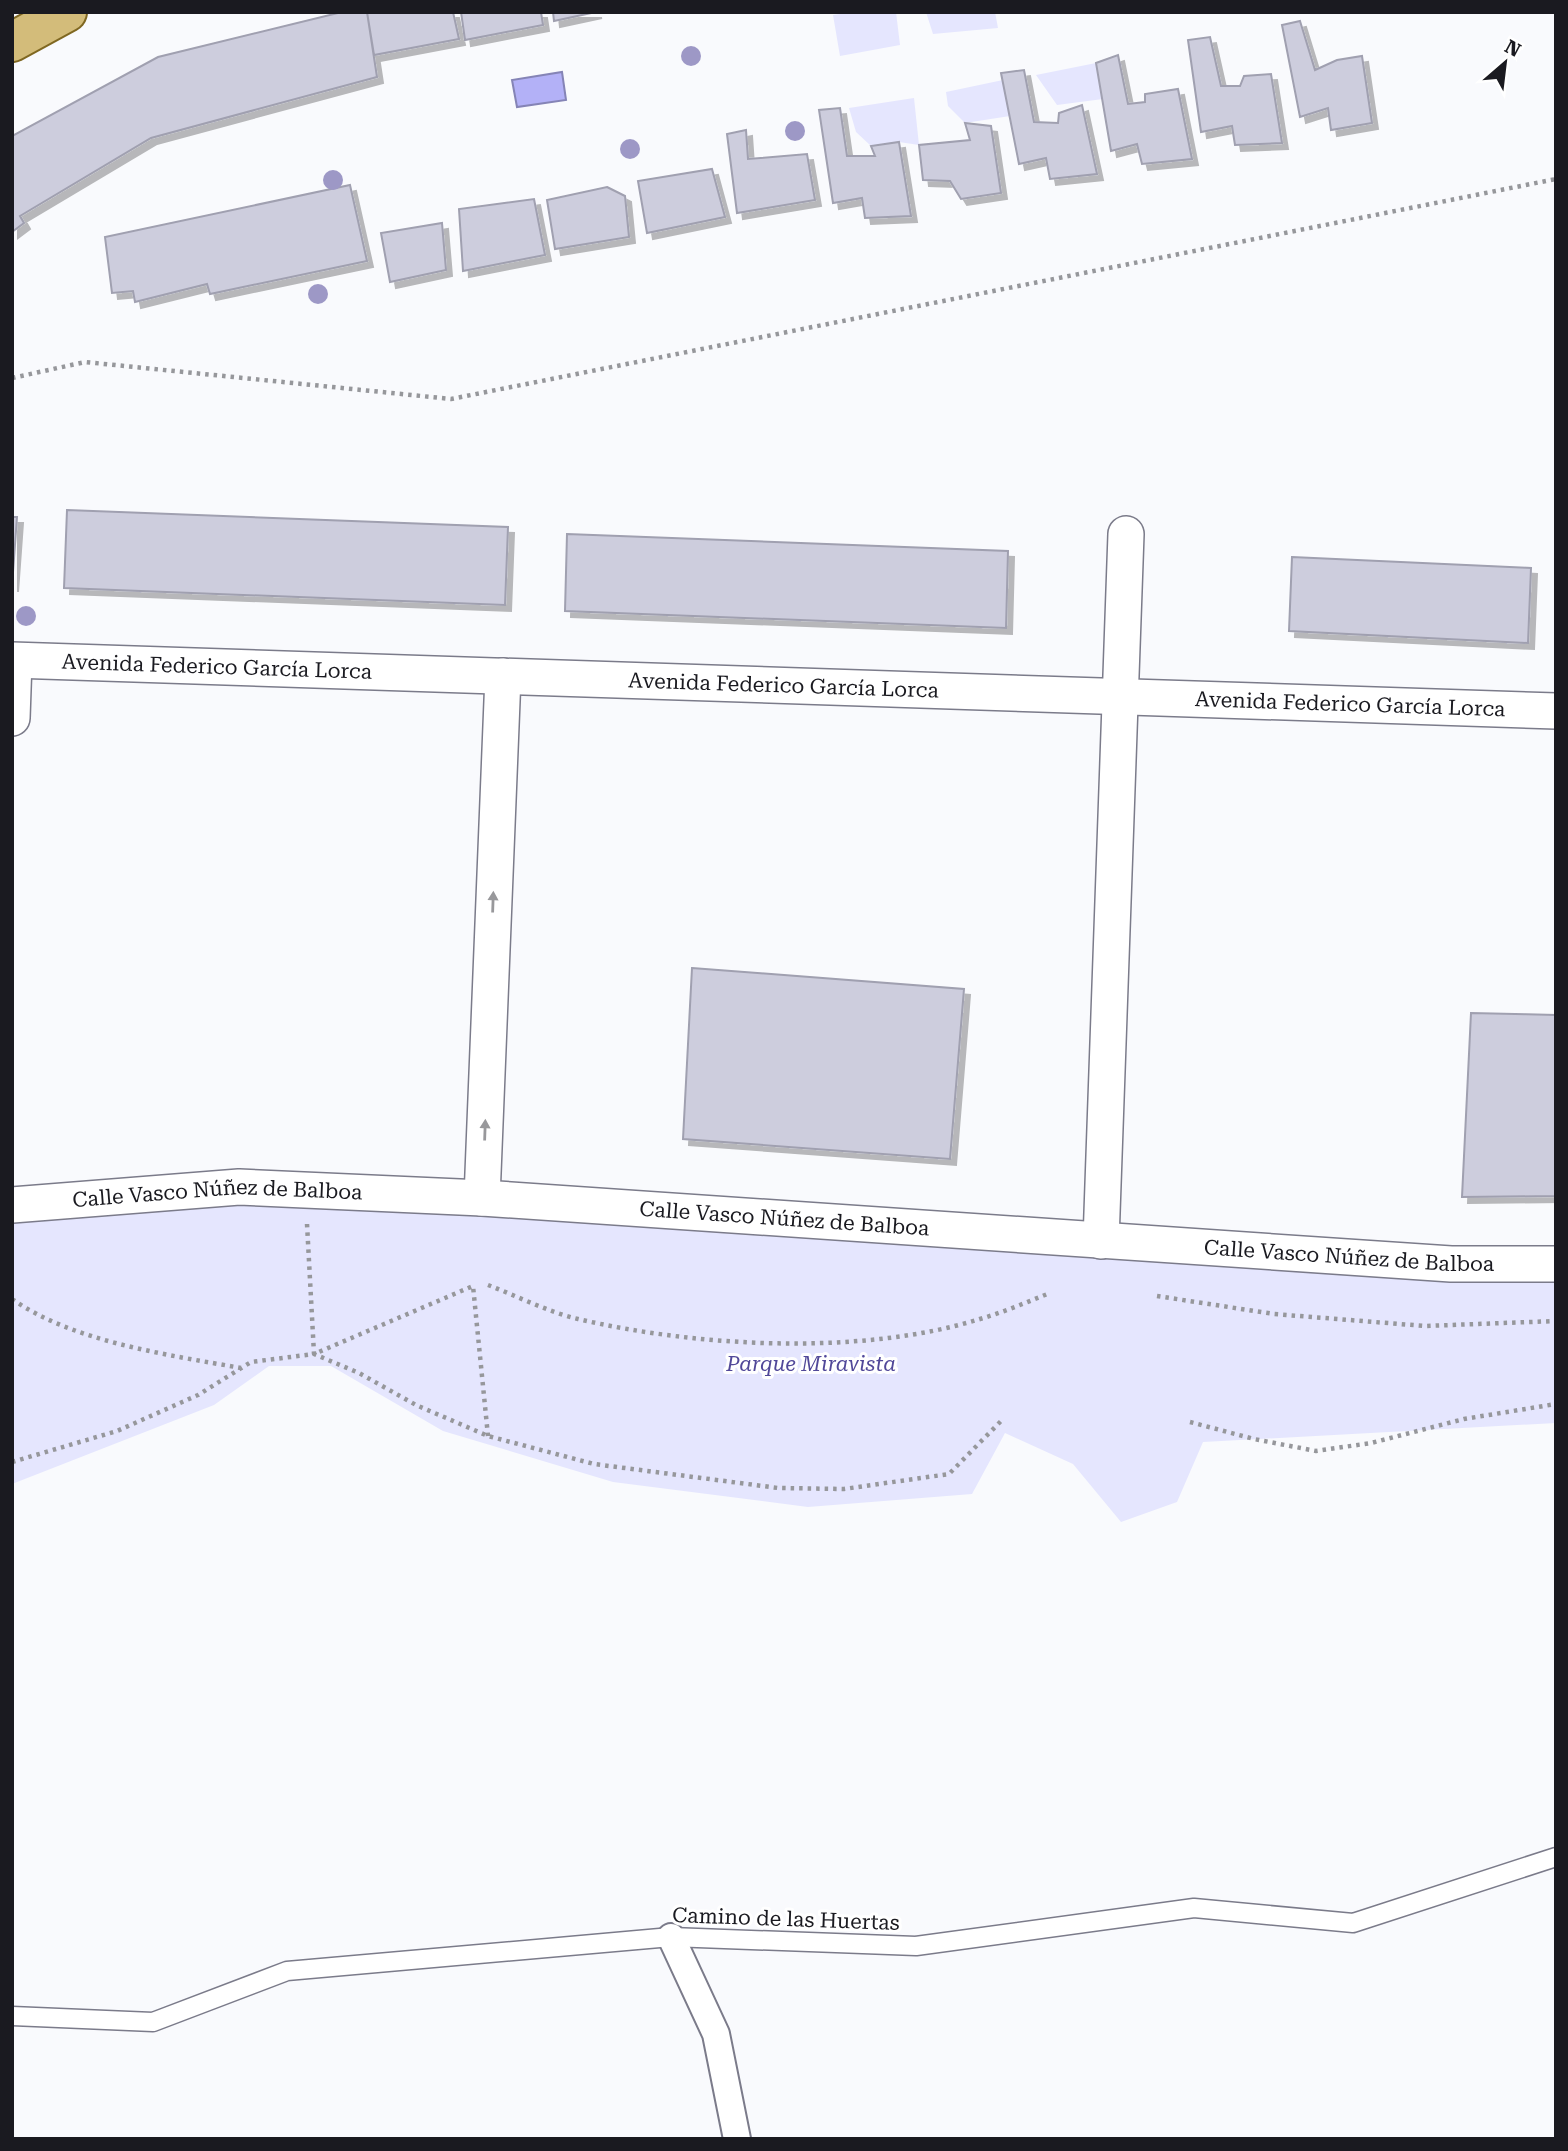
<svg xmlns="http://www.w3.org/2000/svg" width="1568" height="2151" viewBox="0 0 1568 2151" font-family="'Roboto Serif',serif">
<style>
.green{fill:#e5e6fe}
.water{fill:#b3b1f7;stroke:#8584b6;stroke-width:2}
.building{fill:#cdcddd;stroke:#a0a0b0;stroke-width:2;filter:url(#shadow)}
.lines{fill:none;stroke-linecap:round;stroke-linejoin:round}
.service-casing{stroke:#7b7b8a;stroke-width:21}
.pedestrian-casing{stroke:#7b7b8a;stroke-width:30}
.minor-casing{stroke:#7b7b8a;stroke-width:38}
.primary-casing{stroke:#7f6721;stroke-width:42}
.path{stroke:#96979b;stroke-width:4.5;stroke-dasharray:3.5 5;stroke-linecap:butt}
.service{stroke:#fff;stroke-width:18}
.pedestrian{stroke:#fff;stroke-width:26}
.minor{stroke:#fff;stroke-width:35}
.primary{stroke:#d3bc7a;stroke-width:38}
.tree{fill:#9d98c6}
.oneway{fill:#98989b}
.labels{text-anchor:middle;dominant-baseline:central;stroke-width:6;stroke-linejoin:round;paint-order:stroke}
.street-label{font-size:21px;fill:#1a1a20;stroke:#fff}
.park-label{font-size:21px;font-style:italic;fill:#514899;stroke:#fff}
</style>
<defs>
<filter id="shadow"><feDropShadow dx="6" dy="6" stdDeviation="0" flood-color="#0004"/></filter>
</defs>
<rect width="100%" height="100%" fill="#f9fafd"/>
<path class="green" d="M854,12h42l4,33 -60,11 -7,-41z
M926,12h69l3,16 -65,6z
M1096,63l7,36 -46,6 -21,-30z
M1003,80l7,36 -45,7 -17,-17 -2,-14z
M914,98l5,47 -20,-3 -28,4 -15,-14 -7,-24z
M239,1187l1317,77v159l-353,19 -26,60 -56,20 -48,-58 -68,-31 -33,61 -164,13 -195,-25 -170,-51 -112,-65h-62l-55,39 -202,79v-279z"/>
<path class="water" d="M562,72l4,28 -49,7 -5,-27z"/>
<path class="building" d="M342,12h25l10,65 -226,61 -131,78 4,7 -12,9v-96l146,-79z
M367,12h86l6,27 -85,16z
M461,12h80l2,13 -78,15z
M553,12h43l-42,9z
M1300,21l15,49 22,-10 25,-4 10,67 -41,7 -3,-22 -28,9 -18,-92z
M1210,37l11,49h19l4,-10 27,-2 11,69 -47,2 -3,-19 -31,6 -13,-92z
M1118,55l10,49 17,-2v-8l33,-5 14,70 -50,5 -5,-20 -26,7 -15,-88z
M1024,70l10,52 24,1 1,-10 23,-8 15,69 -47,5 -4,-21 -27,6 -18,-91z
M840,108l7,48h28l-4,-10 28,-4 12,74 -46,2 -3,-20 -29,5 -14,-93z
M965,123l26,3 10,67 -40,6 -11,-18 -27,-1 -4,-35 51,-5z
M746,130l2,29 59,-5 8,46 -78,13 -10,-79z
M712,169l13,48 -78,16 -9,-52z
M350,185l17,76 -157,33 -3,-10 -72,18 -2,-11 -21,2 -7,-56z
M607,187l18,9 4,41 -74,12 -8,-49z
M534,199l11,56 -82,16 -4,-62z
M442,223l4,47 -56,12 -9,-49z
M67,510l441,17 -3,78 -441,-17z
M12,517h5l-5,69z
M567,534l441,17 -2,77 -441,-17z
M1292,557l239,11 -3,75 -239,-12z
M692,968l272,21 -14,170 -267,-20z
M1471,1013l85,2v181l-94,1z"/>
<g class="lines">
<g class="service-casing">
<path id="service" d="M12,2016l141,6 134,-51 384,-34 245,9 278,-38 159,15 203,-66"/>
</g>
<g class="pedestrian-casing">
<path id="pedestrian" d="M671,1937l45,97 21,105"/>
</g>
<g class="minor-casing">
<g id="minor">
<path id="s1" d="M12,660l1544,51"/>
<path d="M12,718l2,-57"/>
<path d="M482,1198l21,-522"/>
<path id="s2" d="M12,1205l227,-18 243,11 969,66h105"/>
<path d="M1101,1241l25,-707"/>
</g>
</g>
<g class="primary-casing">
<path id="primary" d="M12,42l55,-30"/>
</g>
<path class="path" d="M12,378l73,-16 366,37 1105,-220
M307,1224l7,130 159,-68 15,150
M488,1285c29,11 60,27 90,34 120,28 283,37 402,0 24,-7 47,-17 70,-26
M1157,1296l117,18 151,12 131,-5
M12,1299c61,43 157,56 229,69
M1190,1422l64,17 62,12 55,-8 93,-24 92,-15
M12,1462l105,-31 81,-36 53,-33 63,-8 45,19 57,32 72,31 106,28 184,24 66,1 105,-15 53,-54"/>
<use href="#service" class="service"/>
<use href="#pedestrian" class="pedestrian"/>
<use href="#minor" class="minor"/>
<use href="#primary" class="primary"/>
</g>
<g class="tree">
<circle cx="691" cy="56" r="10"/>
<circle cx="795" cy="131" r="10"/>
<circle cx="630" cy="149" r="10"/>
<circle cx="333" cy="180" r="10"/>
<circle cx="318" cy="294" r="10"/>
<circle cx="26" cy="616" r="10"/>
</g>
<defs><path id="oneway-solid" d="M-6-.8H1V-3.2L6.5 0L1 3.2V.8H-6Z" transform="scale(1.75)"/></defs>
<g class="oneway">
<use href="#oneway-solid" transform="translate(493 902) rotate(-88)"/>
<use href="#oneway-solid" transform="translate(485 1130) rotate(-88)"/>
</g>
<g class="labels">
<g class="street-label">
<text stroke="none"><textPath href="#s1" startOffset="205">Avenida Federico García Lorca</textPath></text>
<text stroke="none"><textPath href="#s1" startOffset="772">Avenida Federico García Lorca</textPath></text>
<text stroke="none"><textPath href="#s1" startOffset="1339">Avenida Federico García Lorca</textPath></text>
<text stroke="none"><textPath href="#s2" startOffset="206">Calle Vasco Núñez de Balboa</textPath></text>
<text stroke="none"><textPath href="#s2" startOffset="774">Calle Vasco Núñez de Balboa</textPath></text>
<text stroke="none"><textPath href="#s2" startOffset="1340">Calle Vasco Núñez de Balboa</textPath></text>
<text transform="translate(786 1919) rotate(2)">Camino de las Huertas</text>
</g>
<g class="park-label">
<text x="811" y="1364">Parque Miravista</text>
</g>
</g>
<rect width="1568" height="2151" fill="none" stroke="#1a1a20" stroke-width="28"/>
<g transform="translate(1505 63) rotate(28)" stroke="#ffffff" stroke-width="5" paint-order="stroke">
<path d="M0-5L12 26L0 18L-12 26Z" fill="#1a1a20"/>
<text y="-10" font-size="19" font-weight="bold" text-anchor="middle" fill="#1a1a20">N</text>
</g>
</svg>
